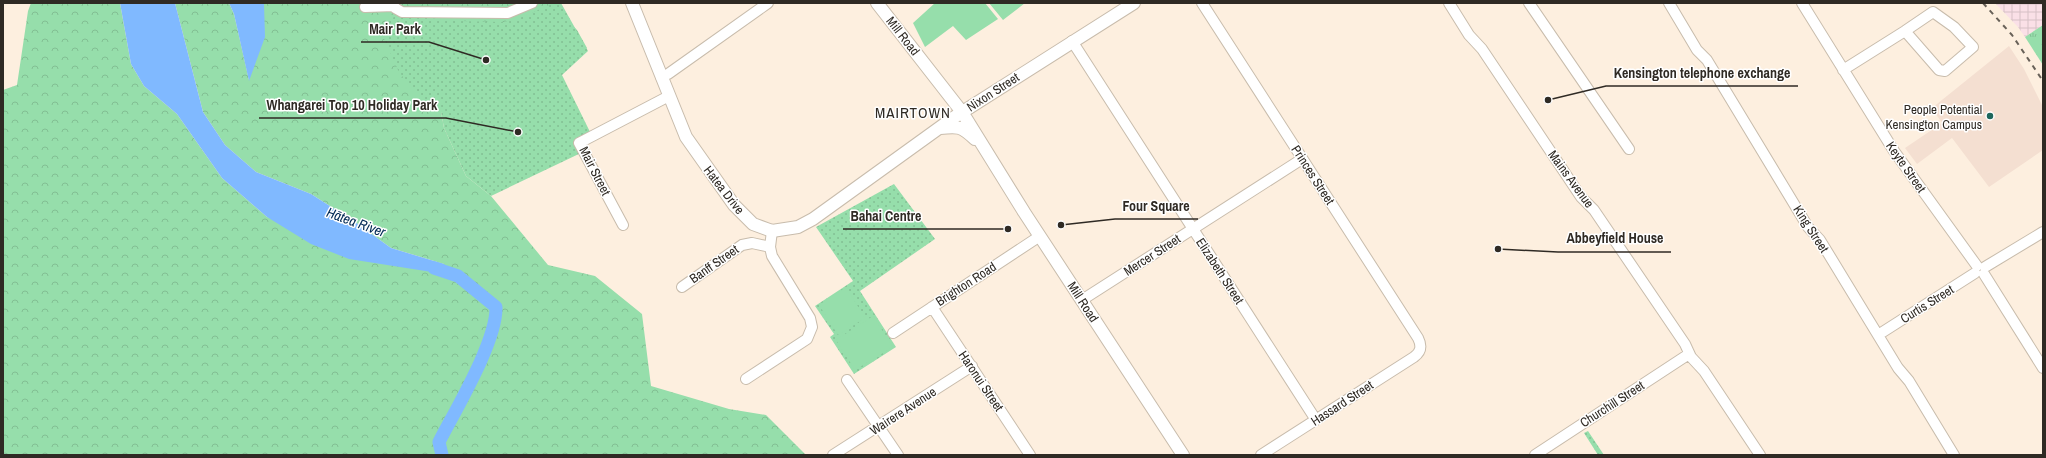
<svg xmlns="http://www.w3.org/2000/svg" width="2046" height="458" viewBox="0 0 2046 458" font-family="'Archivo Narrow',sans-serif">
<style>
.industrial{fill:url(#industrial-grid)}
.education{fill:#f4dfd1}
.grass{fill:url(#grass-tufts)}
.forest{fill:url(#forest-crowns)}
.park{fill:url(#park-dots)}
.garden{fill:#96deab}
.water{fill:#80b9ff}
.lines{fill:none;stroke-linecap:round;stroke-linejoin:round}
.river{stroke:#80b9ff;stroke-width:13}
.minor-casing{stroke:#c8bcac;stroke-width:12}
.major-casing{stroke:#c8bcac;stroke-width:14}
.minor{stroke:#fff;stroke-width:10}
.major{stroke:#fff;stroke-width:12}
.rail{stroke:#686158;stroke-width:2;stroke-dasharray:5 5;stroke-linecap:butt}
.poi-dot{fill:#1d665c;stroke:#fff;stroke-width:1.5}
.labels{text-anchor:middle;dominant-baseline:central;stroke-width:3;stroke-linejoin:round;paint-order:stroke}
.street-label{font-size:13px;fill:#2f2a24;stroke:#fff}
.poi-label{font-size:13px;fill:#2f2a24;stroke:#fff;text-anchor:end}
.water-label{font-size:14px;font-style:italic;fill:#012954;stroke:#fff}
.quarter-label{font-size:15px;letter-spacing:1px;fill:#2f2a24;stroke:#fff}
.leader{fill:none;stroke:#2f2a24;stroke-width:1.5}
.callout-dot{fill:#2f2a24;stroke:#fff;stroke-width:1.5}
.callout-label{font-size:14px;text-anchor:middle;font-weight:bold;fill:#2f2a24;stroke:#fff;stroke-width:3;stroke-linejoin:round;paint-order:stroke}
</style>
<defs>
<pattern id="industrial-grid" width="8" height="8" patternUnits="userSpaceOnUse"><rect width="8" height="8" fill="#fae0e7"/><path d="M0 4h8M4 0v8" fill="none" stroke="#d7c0c6"/></pattern>
<pattern id="grass-tufts" width="24" height="20" patternUnits="userSpaceOnUse"><rect width="24" height="20" fill="#96deab"/><path d="M3 7l-1-3M5 7V3M7 7l1-3M15 17l-1-3M17 17v-4M19 17l1-3" fill="none" stroke="#82bf93"/></pattern>
<pattern id="forest-crowns" width="20" height="18" patternUnits="userSpaceOnUse"><rect width="20" height="18" fill="#96deab"/><path d="M2 6a3 3 0 1 1 6 0M12 15a3 3 0 1 1 6 0" fill="none" stroke="#82bf93"/></pattern>
<pattern id="park-dots" width="8" height="8" patternUnits="userSpaceOnUse"><rect width="8" height="8" fill="#96deab"/><path d="M2 2h.1M6 6h.1" fill="none" stroke="#82bf93" stroke-width="1.8" stroke-linecap="round"/></pattern>
</defs>
<rect width="100%" height="100%" fill="#fdefdf"/>
<path class="industrial" d="M1995,3h48v22l-18,12 -7,-10z"/>
<path class="education" d="M2009,46l15,23 19,38v43l-54,37 -37,-49 -35,26 -12,-16 37,-25 -10,-15z"/>
<path class="grass" d="M2043,25v40l-18,-28z"/>
<path class="forest" d="M31,3h89l11,61 13,22 33,28 45,64 45,39 177,47 -53,-16 -36,-26 -44,-28 -55,-22 -31,-27 -22,-33 -28,-109h54l5,11 15,66 15,-77h287l26,27 10,18 -10,12 -136,52 3,16 22,48 25,20 57,69 47,11 47,38 9,72 78,23 37,6 40,40h-803v-365l14,-5 11,-74z"/>
<path class="park" d="M554,3h7l27,48 -26,24 30,61 -4,3 -5,13 -92,44 -25,-20 -22,-48 -3,-16 -32,-26 -11,-16 -19,-43 18,-12 62,6 45,1 18,-5z
M894,184l41,55 -75,52 36,56 -42,27 -24,-37 4,-3 -19,-28 38,-25 -37,-54z
M1588,431l16,24h-6l-14,-22z"/>
<path class="garden" d="M935,3h50l13,16 -32,21 -13,-14 -28,21 -12,-24z
M989,3h36l-22,17z
M846,287l19,31 -27,17 -19,-30z
M873,316l20,31 -38,23 -19,-30z"/>
<path class="water" d="M120,3h55l28,109 22,33 31,27 55,22 44,28 36,26 53,16 7,11 -102,-16 -38,-15 -44,-27 -45,-39 -45,-64 -33,-28 -13,-22z
M229,3l35,1 1,33 -16,44 -15,-67z"/>
<g class="lines">
<path class="river" d="M434,268l24,8 38,31c1,34 -40,102 -57,135l3,13"/>
<g class="minor-casing">
<path id="minor" d="M393,3l2,5 7,4 106,1 24,-10
M1202,3l216,335c4,8 3,14 -4,19l-153,98
M1449,3l20,32 13,14 99,148 13,13 91,134 6,13 13,14 56,84
M1529,3l100,146
M1669,3l28,47 10,10 101,167 12,13 78,128 11,13 45,74
M1802,3l92,148 83,115
M365,7l29,-1
M1072,41l244,379
M1843,70l62,-39 28,-19 21,15 19,20 -28,24 -6,-1 -34,-39
M661,77l7,-3 100,-71
M623,225l-44,-82 90,-47
M1985,267l58,-35
M1984,274l59,94
M682,287l60,-42 10,-2 18,4
M1082,300l220,-141
M932,307l98,148
M893,333l147,-97
M1878,335l97,-62
M746,379l61,-40 5,-12 -2,-9 -38,-62 -2,-9 2,-16
M847,380l51,75
M833,455l139,-89
M1535,455l154,-101"/>
</g>
<g class="major-casing">
<path id="major" d="M632,3l54,134 48,68 19,19 19,7 26,-4 15,-8 140,-101 181,-115
M877,3l85,109 62,100 159,243
M940,128c18,-2 21,-2 35,11"/>
</g>
<use href="#minor" class="minor"/>
<use href="#major" class="major"/>
<path class="rail" d="M1983,3l29,32 31,46"/>
</g>
<circle class="poi-dot" cx="1990" cy="116" r="4"/>
<g class="labels">
<g class="street-label">
<text transform="translate(903 36) rotate(52)">Mill Road</text>
<text transform="translate(993 92) rotate(-33)">Nixon Street</text>
<text transform="translate(1906 167) rotate(55)">Keyte Street</text>
<text transform="translate(595 171) rotate(63)">Mair Street</text>
<text transform="translate(1313 175) rotate(57)">Princes Street</text>
<text transform="translate(1571 179) rotate(54)">Mains Avenue</text>
<text transform="translate(724 190) rotate(52)">Hatea Drive</text>
<text transform="translate(1811 229) rotate(57)">King Street</text>
<text transform="translate(1152 255) rotate(-33)">Mercer Street</text>
<text transform="translate(714 264) rotate(-35)">Banff Street</text>
<text transform="translate(1220 271) rotate(57)">Elizabeth Street</text>
<text transform="translate(966 284) rotate(-33)">Brighton Road</text>
<text transform="translate(1083 302) rotate(57)">Mill Road</text>
<text transform="translate(1927 304) rotate(-32)">Curtis Street</text>
<text transform="translate(981 381) rotate(56)">Haronui Street</text>
<text transform="translate(1342 403) rotate(-33)">Hassard Street</text>
<text transform="translate(1612 404) rotate(-33)">Churchill Street</text>
<text transform="translate(903 411) rotate(-33)">Wairere Avenue</text>
</g>
<g class="poi-label">
<text x="1982" y="109">People Potential<tspan x="1982" dy="15">Kensington Campus</tspan></text>
</g>
<g class="water-label">
<text transform="translate(356 222) rotate(20)">Hātea River</text>
</g>
<g class="quarter-label">
<text x="913" y="112">MAIRTOWN</text>
</g>
</g>
<path class="leader" d="M486 60L429 42H361M1548 100L1606 86H1798M518 132L446 118H259M1061 225L1115 219H1198M1008 229L929 229H843M1498 249L1558 252H1671"/>
<g class="callout-dot">
<circle cx="486" cy="60" r="4"/>
<circle cx="1548" cy="100" r="4"/>
<circle cx="518" cy="132" r="4"/>
<circle cx="1061" cy="225" r="4"/>
<circle cx="1008" cy="229" r="4"/>
<circle cx="1498" cy="249" r="4"/>
</g>
<g class="callout-label">
<text x="395" y="34">Mair Park</text>
<text x="1702" y="78">Kensington telephone exchange</text>
<text x="352" y="110">Whangarei Top 10 Holiday Park</text>
<text x="1156" y="211">Four Square</text>
<text x="886" y="221">Bahai Centre</text>
<text x="1615" y="243">Abbeyfield House</text>
</g>
<rect width="2046" height="458" fill="none" stroke="#2f2a24" stroke-width="8"/>
</svg>
